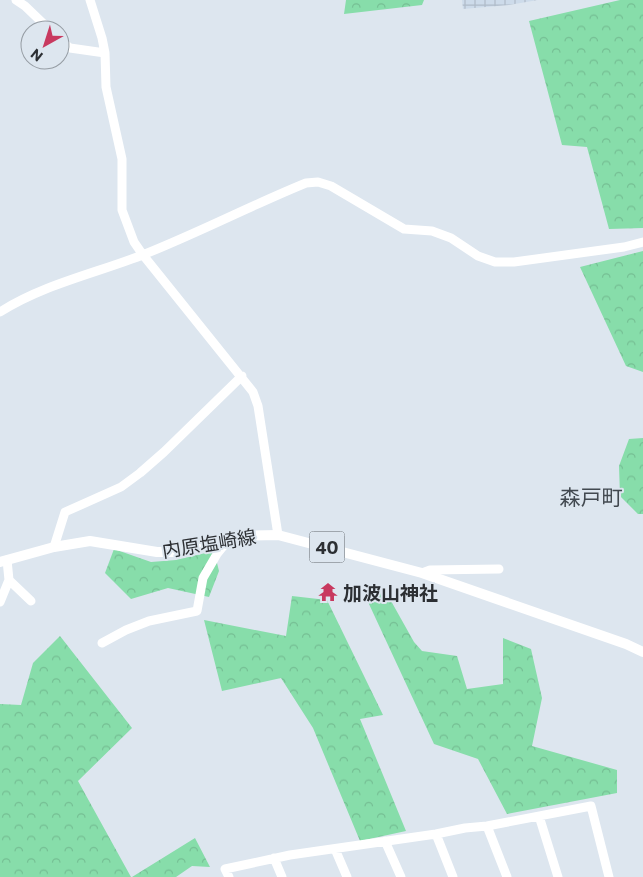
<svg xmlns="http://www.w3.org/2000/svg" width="643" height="877" viewBox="0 0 643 877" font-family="Commissioner,'Noto Sans JP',sans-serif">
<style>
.industrial{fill:url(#industrial-grid)}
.forest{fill:url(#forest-crowns)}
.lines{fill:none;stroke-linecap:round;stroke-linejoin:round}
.minor{stroke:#fff;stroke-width:9}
.major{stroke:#fff;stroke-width:10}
.labels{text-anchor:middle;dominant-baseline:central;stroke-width:4;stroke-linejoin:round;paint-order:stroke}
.shield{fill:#dde6ef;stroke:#61666b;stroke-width:1}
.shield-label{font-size:18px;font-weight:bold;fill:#2c2f33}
.street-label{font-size:19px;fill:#2c2f33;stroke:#dde6ef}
.poi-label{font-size:19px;font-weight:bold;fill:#2c2f33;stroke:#dde6ef;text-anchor:start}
.quarter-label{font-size:21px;fill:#424950;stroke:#dde6ef}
</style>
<defs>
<pattern id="industrial-grid" width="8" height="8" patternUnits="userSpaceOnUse" patternTransform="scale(1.25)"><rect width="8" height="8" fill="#cddbea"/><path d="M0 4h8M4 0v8" fill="none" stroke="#b0bcc9"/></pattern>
<pattern id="forest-crowns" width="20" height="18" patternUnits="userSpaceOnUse" patternTransform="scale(1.25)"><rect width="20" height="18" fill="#87ddaa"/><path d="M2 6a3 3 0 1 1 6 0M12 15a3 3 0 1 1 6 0" fill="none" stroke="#75be93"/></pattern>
</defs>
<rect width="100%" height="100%" fill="#dde6ef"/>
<path class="industrial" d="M462,0h76l-29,5 -46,4z"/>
<path class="forest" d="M346,0h78l-2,5 -78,9z
M620,0h23v228l-34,1 -22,-82 -25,-2 -33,-124z
M643,251v121l-17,-6 -46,-99z
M643,438v76h-5l-18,-18 -1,-30 10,-27z
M114,549l37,13 25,-2 38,-9 5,20 -10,26 -41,-9 -37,11 -26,-26z
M362,589l24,3 28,50 8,9 35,5 10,33 36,-5v-46l28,11 11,49 -10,48 85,24v23l-110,21 -29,-55 -44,-15z
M292,596l35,4 56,115 -23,4 46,112 -46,10 -47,-113 -32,-50 -59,13 -18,-71 82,16z
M60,636l72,92 -54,53 53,96h-131v-173l21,1 12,-42z
M195,838l15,29 -18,-1 -16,11h-44z"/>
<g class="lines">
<path class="minor" d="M16,0l9,6 25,24
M90,0l12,38 3,15 1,34 16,72v51l12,32 9,13 110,137 5,14 20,129
M60,40l10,8 35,5
M0,312c44,-28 97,-39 145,-58 55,-22 107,-49 161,-71l12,-1 13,4 73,43 28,2 19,7 27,18 17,6h19l110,-15 19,-5
M54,547l11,-35 56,-25 19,-14 24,-21 78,-76
M422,573l8,-3 69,-1
M9,580l22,21
M0,602l9,-22 -2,-20
M102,643l24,-13 23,-9 48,-10 6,-33 14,-24 13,-16
M539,816l19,61
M487,826l20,51
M436,834l17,43
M385,841l16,36
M335,849l12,28
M274,858l8,19
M229,877l-4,-8 65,-14 146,-21 29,-6 22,-2 104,-20 18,71"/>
<path class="major" d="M0,562l54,-15 36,-6 67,11h18l64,-16 39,-1 144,38 204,71 17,8"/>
</g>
<defs>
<g id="temple-bare" transform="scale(1.5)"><path d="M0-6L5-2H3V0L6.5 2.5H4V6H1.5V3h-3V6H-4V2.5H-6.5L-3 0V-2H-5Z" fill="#c8395f" stroke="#dde6ef" stroke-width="2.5" paint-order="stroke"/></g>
</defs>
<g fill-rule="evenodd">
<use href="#temple-bare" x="328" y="592"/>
</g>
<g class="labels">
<rect class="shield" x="309.5" y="531.5" width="35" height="31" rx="4"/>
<g class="shield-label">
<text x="327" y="547">40</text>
</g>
<g class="street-label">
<text transform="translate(209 543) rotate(-9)">内原塩崎線</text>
</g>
<g class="poi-label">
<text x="343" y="592">加波山神社</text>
</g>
<g class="quarter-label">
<text x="591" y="496">森戸町</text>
</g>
</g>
<g transform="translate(45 45) rotate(219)"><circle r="24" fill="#dde6ef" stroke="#969da4"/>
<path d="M0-4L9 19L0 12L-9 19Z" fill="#c8395f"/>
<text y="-8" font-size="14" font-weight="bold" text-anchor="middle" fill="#2c2f33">N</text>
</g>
</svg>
